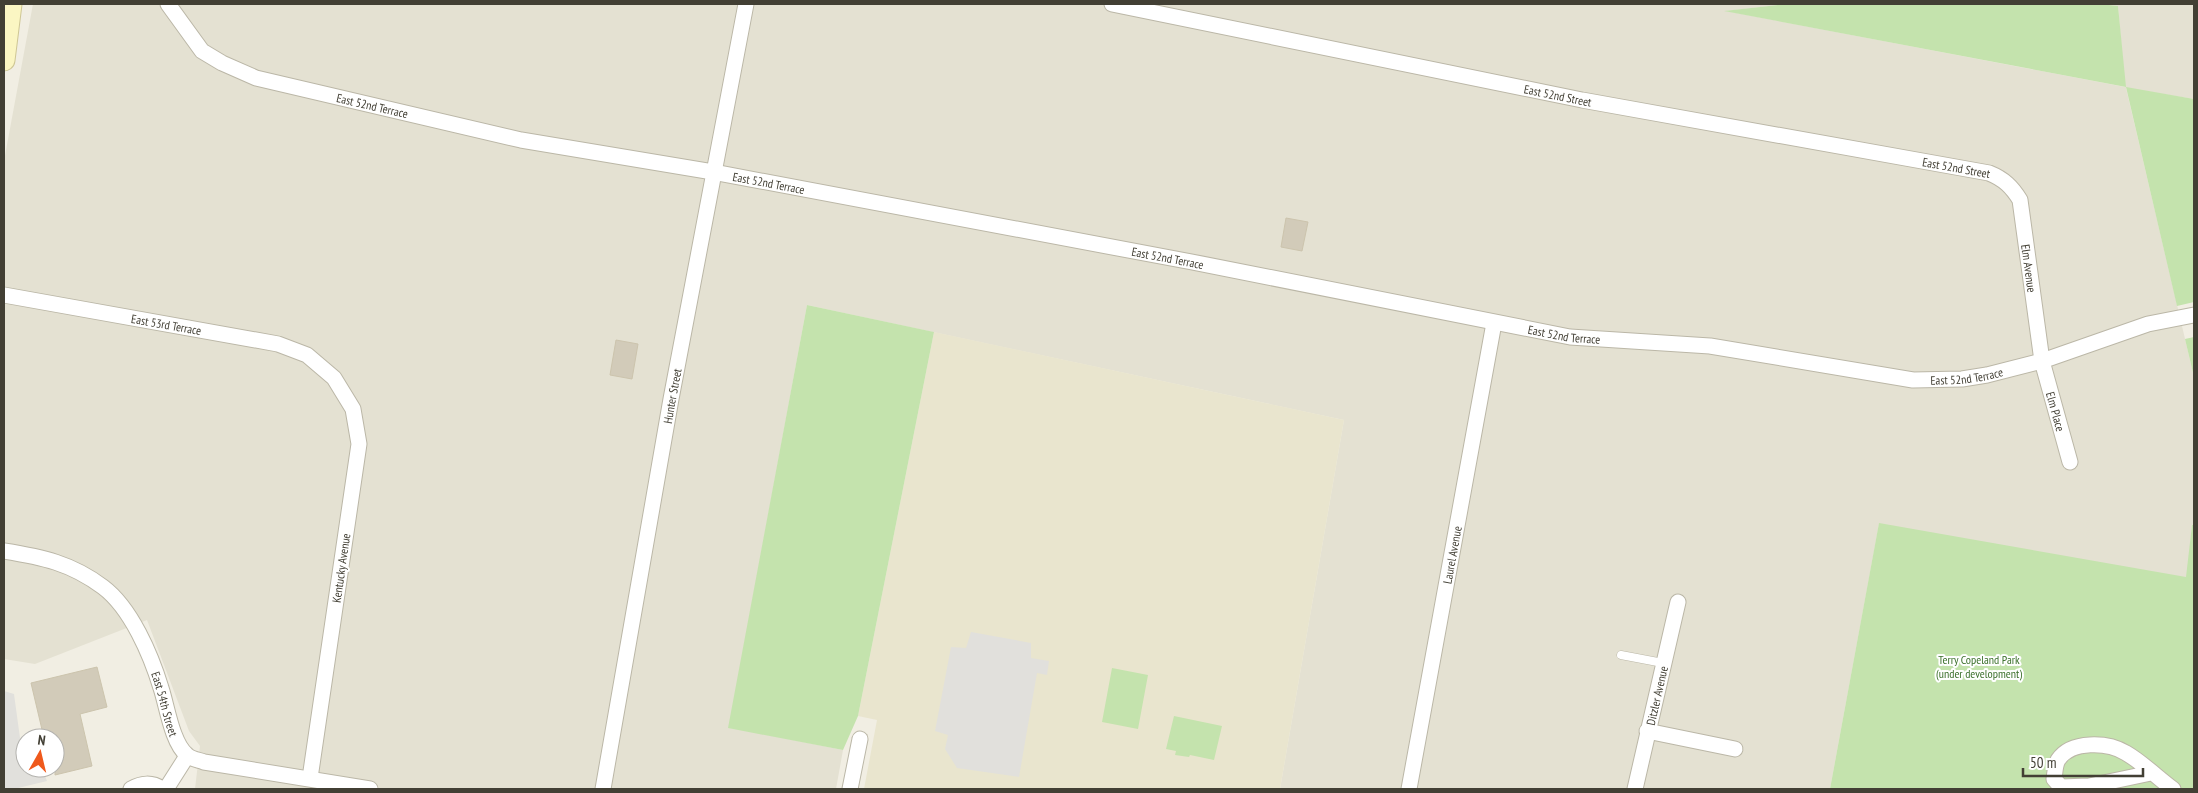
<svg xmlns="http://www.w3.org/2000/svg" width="2198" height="793" viewBox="0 0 2198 793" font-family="'PT Sans Narrow',sans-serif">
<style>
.residential{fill:#e4e1d2}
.education{fill:#e9e5ce}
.green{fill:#c4e3ad}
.parking{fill:#e1e0dc}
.building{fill:#d2cbb9;stroke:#ccc4ad}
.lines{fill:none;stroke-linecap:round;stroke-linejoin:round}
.lane-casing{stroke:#bbb7a7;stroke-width:9}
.street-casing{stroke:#bbb7a7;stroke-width:17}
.secondary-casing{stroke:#cfc795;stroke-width:23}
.lane{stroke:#fff;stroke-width:8}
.street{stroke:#fff;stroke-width:15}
.secondary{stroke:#fbf6c3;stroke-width:21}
.labels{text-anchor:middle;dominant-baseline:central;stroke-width:4;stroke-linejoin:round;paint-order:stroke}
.street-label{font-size:12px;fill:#423f34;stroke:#fff}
.park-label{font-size:12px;fill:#3b702b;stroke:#fff}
</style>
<rect width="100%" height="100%" fill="#f1eee3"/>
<path class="residential" d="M33,4h1754l-61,7 399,76 -7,-81 -18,-2h94v95l-68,-11 68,289v148h-2l-5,54 -308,-55 -49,265h-550l64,-369 -537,-115 -78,422 114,23 -7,39h-641l5,-43 -11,-15 -42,-111 -112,44 -31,-5v-498z"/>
<path class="education" d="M934,332l410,88 -64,369h-416l13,-69 -19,-4z"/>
<path class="green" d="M1787,4h313l18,2 8,81 68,12v203l-17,4 -51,-219 -402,-76z
M807,305l127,27 -76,384 -15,34 -115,-22z
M2194,337v40l-9,-38z
M1879,523l307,54 6,-52h2v264h-364z
M1112,668l36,7 -10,54 -36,-7z
M1174,716l48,10 -8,34 -24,-5 -1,2 -14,-2 1,-4 -10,-2z"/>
<path class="parking" d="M971,632l60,11v15l18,3 -2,14 -10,-2 -18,104 -62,-9 -12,-19 3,-14 -13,-4 16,-84 15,1z
M4,691l10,3 6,44 9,-1v1h-4v30h17l5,13 -33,8h-10z"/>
<path class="building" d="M1286,218l22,4 -6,29 -21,-4z
M616,340l22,4 -6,35 -22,-4z
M97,667l10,40 -27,7 12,52 -37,9v-37h-11l-13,-55z"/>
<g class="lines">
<g class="lane-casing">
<path id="lane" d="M1621,655l42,8"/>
</g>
<g class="street-casing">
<g id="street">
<path id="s1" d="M168,4l34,47 20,12 34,15 265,62 192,32 479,90 378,75 140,9 203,34 49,-1 25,-4 55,-14 106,-37 46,-9"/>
<path id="s2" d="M1112,4l470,96 407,73c15,6 23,14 31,27l22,161 28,101"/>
<path id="s3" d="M4,295l274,49 29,11 27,23 19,31 6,35 -49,334"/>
<path id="s4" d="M4,551c38,6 67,12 99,36 28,21 48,68 58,101 6,18 11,55 26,67 4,4 12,5 17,7l166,27"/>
<path d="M1647,731l88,18"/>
<path d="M2151,773l-62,13 -28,1 -7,-8c1,-6 1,-14 4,-19 13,-20 50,-18 68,-7 17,10 32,25 47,36"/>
<path d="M131,789c10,-6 21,-7 31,0"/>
<path d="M166,789l21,-33"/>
<path id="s5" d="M603,789l68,-390 75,-395"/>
<path d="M850,789l10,-50"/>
<path id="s6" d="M1409,789l85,-466"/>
<path id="s7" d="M1635,789l43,-187"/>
</g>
</g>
<g class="secondary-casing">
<path id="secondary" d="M4,60l7,-56"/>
</g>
<use href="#lane" class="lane"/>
<use href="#street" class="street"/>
<use href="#secondary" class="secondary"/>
</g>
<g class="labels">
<g class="street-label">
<text stroke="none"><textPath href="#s2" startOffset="455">East 52nd Street</textPath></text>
<text stroke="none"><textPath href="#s1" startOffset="238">East 52nd Terrace</textPath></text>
<text stroke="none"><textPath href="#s2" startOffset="860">East 52nd Street</textPath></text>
<text stroke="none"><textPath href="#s1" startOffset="642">East 52nd Terrace</textPath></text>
<text stroke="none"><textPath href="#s1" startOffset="1048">East 52nd Terrace</textPath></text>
<text stroke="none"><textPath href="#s2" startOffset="1004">Elm Avenue</textPath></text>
<text stroke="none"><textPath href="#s3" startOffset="165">East 53rd Terrace</textPath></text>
<text stroke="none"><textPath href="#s1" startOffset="1452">East 52nd Terrace</textPath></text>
<text stroke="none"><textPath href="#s1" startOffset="1858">East 52nd Terrace</textPath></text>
<text stroke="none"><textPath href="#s5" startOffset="399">Hunter Street</textPath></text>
<text stroke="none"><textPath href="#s2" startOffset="1150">Elm Place</textPath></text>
<text stroke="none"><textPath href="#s6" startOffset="238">Laurel Avenue</textPath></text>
<text transform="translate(341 568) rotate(-82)">Kentucky Avenue</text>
<text stroke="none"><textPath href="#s7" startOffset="96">Ditzler Avenue</textPath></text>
<text stroke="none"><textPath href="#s4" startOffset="241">East 54th Street</textPath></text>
</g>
<g class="park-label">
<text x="1979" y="659">Terry Copeland Park<tspan x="1979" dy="14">(under development)</tspan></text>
</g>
</g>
<rect width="2198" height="793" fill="none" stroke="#423f34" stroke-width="10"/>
<g transform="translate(40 753) rotate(8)"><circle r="24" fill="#ffffff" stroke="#b3b2ae"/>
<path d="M0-4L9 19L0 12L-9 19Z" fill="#ef591c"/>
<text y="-8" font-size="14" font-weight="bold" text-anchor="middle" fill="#423f34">N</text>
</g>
<path d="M2023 768v8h120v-8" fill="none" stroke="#423f34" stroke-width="2.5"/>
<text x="2030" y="768" font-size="15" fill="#423f34" stroke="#ffffff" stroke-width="4" paint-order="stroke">50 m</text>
</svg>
